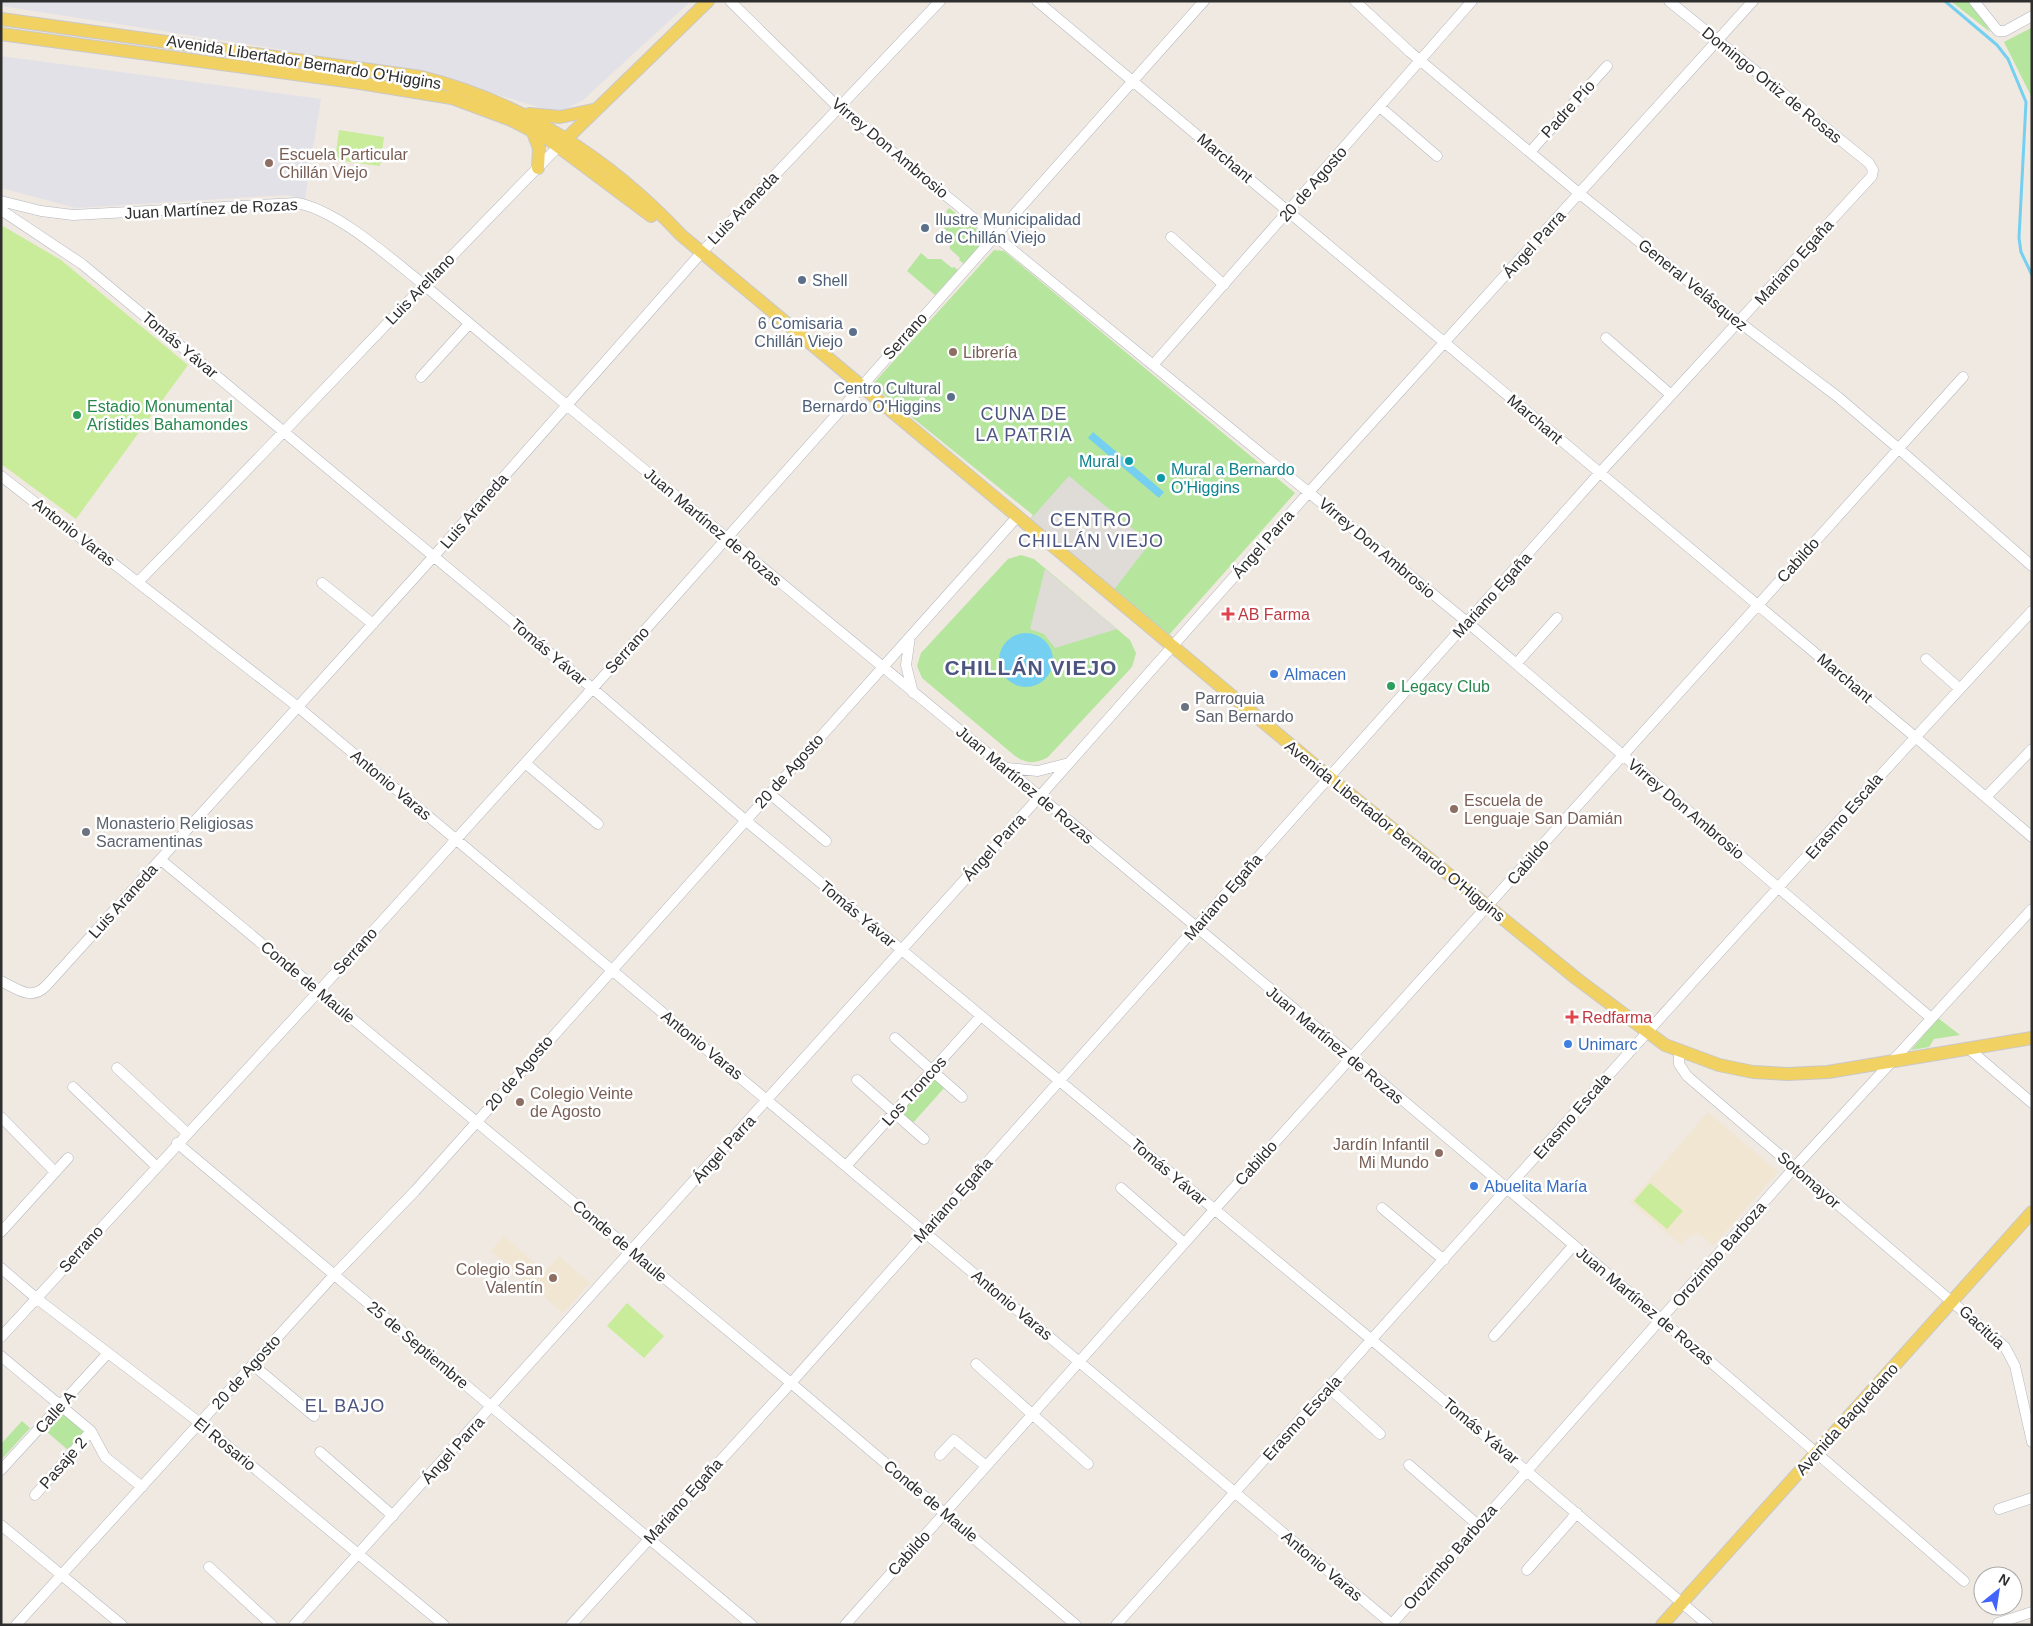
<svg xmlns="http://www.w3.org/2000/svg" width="2033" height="1626" viewBox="0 0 2033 1626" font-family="Helvetica,sans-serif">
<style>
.industrial{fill:#e3e1e8}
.education{fill:#f0e6d1}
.green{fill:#b6e59e}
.pitch{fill:#c9ec9a}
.plaza{fill:#dfdcd8}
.water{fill:#75cff0}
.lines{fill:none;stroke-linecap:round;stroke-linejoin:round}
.stream{stroke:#75cff0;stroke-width:3}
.minor-casing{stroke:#b4b7c1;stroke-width:11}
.major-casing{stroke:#c9c9c9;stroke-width:14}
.minor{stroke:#fff;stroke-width:10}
.major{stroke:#f2d163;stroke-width:12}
.education-dot{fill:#8d6e63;stroke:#fff;stroke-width:2}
.service-dot{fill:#5c6f8a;stroke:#fff;stroke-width:2}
.leisure-dot{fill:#2e9e5b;stroke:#fff;stroke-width:2}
.culture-dot{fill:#0f9aa8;stroke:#fff;stroke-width:2}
.health-dot{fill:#e0444e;stroke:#fff;stroke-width:2}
.shop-dot{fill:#3f7fe0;stroke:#fff;stroke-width:2}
.worship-dot{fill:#6b7280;stroke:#fff;stroke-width:2}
.labels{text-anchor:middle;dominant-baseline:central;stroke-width:5;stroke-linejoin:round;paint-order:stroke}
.street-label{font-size:16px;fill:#2e2e2e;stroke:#fff}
.education-label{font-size:16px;fill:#785e54;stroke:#fff;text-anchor:start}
.service-label{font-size:16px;fill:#4e5e75;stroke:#fff;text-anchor:start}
.leisure-label{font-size:16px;fill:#27864d;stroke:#fff;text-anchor:start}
.culture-label{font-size:16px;fill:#0d838f;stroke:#fff;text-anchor:end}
.health-label{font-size:16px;fill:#be3a42;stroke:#fff;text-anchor:start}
.shop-label{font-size:16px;fill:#366cbe;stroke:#fff;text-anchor:start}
.worship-label{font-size:16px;fill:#5b616d;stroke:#fff;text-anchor:start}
.neighbourhood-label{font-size:18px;letter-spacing:1px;fill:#4d5680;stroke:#fff}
.district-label{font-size:21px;font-weight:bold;letter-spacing:1px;fill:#4d5680;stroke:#fff}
</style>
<rect width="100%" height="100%" fill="#efe9e1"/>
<path class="industrial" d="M1,1h690l-109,100 -25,12 -136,-42 -420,-65z
M1,56l320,43 -16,100 -19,-4 -210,13 -75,-20z"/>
<path class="education" d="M1708,1112l70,60 -65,74 -16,-14 -5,5 -2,-2 -9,10 -51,-43z
M504,1236l41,36 14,-16 31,27 -27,30 -72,-62z"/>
<path class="green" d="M1974,1l16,31 -38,-30z
M2031,28l1,1v69l-28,-56z
M949,208l33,25v11l-18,20 -5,-4 1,-2 -10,-9 -2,-17 -4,-4 8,-11 -6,-5z
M994,250l10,1 291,242 -127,143 -139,-115 4,-6 -161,-130z
M921,253l7,6h13l11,9 2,-1 4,3 -23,25 -28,-24z
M1021,555l13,4 96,81 6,13 -4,14 -84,90c-12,7 -21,7 -33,-1l-93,-78 -5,-12 4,-13 87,-94z
M1938,1018l22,17 -26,4 -5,8 -18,3z
M933,1077l12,10 -33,37 -12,-11z
M63,1413l21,19 -16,18 -21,-18z
M22,1421l8,7 -29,32v-16z"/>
<path class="pitch" d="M339,130l45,7 -4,29 -45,-6z
M1,225l60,35 127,105 -112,154 -75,-55z
M1650,1183l33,28 -16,18 -33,-28z
M627,1303l37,33 -20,22 -37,-32z"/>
<path class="plaza" d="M1069,476l81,67 -37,48 -84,-70z
M1045,569l72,60 -62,19 -11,-14 -14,-5z"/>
<path class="water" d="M1093,432l71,60 -5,6 -71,-60z
M999 660a27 27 0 1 1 54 0a27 27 0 1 1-54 0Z"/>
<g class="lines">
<path class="stream" d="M1945,1l52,44 11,14 18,43 -7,136 2,14 11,23"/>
<g class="minor-casing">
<path id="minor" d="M730,1l109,107 628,514 464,396
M1037,1l877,735 118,101
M1355,1l55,51 170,142 159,128 99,75 61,52 133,117
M1974,1l24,30h7l27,-15
M1380,107l57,49
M1530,152l77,-86
M1,201l40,10 32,4 224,-12c40,7 93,55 126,81 203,173 410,341 615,511 312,259 621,520 926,786
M1,210l81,54 510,424 153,132 627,520 336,285
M1171,237l53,48
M1606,338l65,57
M1153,365l319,-364
M421,377l48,-53
M1,476l297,231 1095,918
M138,582c142,-144 279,-292 421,-436
M322,583l51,41
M910,637l-4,28 7,28
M1926,659l34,30
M1516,664l41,-46
M525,763l73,61
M1007,768l31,3 31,-8
M769,793l57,48
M1986,797l46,-48
M161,860l630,523 285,242
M1,981c16,8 30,20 45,5l388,-430 268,-304 238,-251
M895,1038l67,59
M1969,1049l63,54
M1679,1052v12l8,12 318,271 10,19 17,76
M117,1068l70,65
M857,1080l67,59
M73,1087l83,79
M1,1117l54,55
M177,1143l575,482
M846,1166l135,-150
M1121,1188l63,55
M1382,1208l62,52
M1,1232l67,-74
M1,1268l35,30 164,125 244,202
M1494,1336l79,-90
M1,1337l318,-346 311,-344 574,-646
M1,1356l90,75 14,26 37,30
M976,1364l112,100
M253,1365l61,51
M1329,1388l51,46
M320,1452l73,64
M940,1455l14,-15 32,26
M1409,1465l69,60
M1,1470l107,-117
M35,1495l56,-64
M1999,1509l33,-11
M1,1525l121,100
M209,1567l63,58
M1527,1570l50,-57
M1998,1623l34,-11
M16,1625l318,-350 81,-84 602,-674
M294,1625l746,-829 269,-304 444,-491
M571,1625l220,-242 804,-905 277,-302 1,-6 -4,-7 -200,-162
M845,1625l369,-415 749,-833
M1116,1625c304,-339 606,-680 916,-1014
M1391,1625l403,-457 238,-259"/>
</g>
<g class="major-casing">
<path id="major" d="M1,19l420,58c100,24 190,83 260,158l648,542 248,202 88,66 54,20 34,7 35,2 40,-2 204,-34
M1,34l359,49 92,15 59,22 37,19 103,77
M529,114l31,3 33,-7
M532,130l7,18 -1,20
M561,144l147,-143
M1662,1625l370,-413"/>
</g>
<use href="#minor" class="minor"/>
<use href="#major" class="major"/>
</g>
<g class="education-dot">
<circle cx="269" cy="163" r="5"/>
<circle cx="953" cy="352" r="5"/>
<circle cx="1454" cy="809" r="5"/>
<circle cx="520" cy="1102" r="5"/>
<circle cx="1439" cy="1153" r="5"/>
<circle cx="553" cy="1278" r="5"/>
</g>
<g class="service-dot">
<circle cx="925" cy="228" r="5"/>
<circle cx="802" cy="280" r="5"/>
<circle cx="853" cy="332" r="5"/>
<circle cx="951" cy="397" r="5"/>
</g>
<g class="leisure-dot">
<circle cx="77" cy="415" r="5"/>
<circle cx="1391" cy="686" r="5"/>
</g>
<g class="culture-dot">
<circle cx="1129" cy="461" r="5"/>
<circle cx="1161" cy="478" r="5"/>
</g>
<g class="health-dot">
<path d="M1225.5 606.5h5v5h5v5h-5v5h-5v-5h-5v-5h5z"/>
<path d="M1569.5 1009.5h5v5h5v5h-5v5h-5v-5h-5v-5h5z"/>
</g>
<g class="shop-dot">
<circle cx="1274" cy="674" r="5"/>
<circle cx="1568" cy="1044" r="5"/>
<circle cx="1474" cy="1186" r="5"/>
</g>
<g class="worship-dot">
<circle cx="1185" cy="707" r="5"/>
<circle cx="86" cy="832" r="5"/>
</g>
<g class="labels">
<g class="street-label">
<text transform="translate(304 62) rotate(9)">Avenida Libertador Bernardo O'Higgins</text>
<text transform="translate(1772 85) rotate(39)">Domingo Ortiz de Rosas</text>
<text transform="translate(1568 109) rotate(-48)">Padre Pío</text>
<text transform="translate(890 148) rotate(40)">Virrey Don Ambrosio</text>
<text transform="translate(1225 158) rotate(40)">Marchant</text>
<text transform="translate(1313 184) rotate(-49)">20 de Agosto</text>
<text transform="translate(743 208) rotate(-46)">Luis Araneda</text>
<text transform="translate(211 209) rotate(-3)">Juan Martínez de Rozas</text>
<text transform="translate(1534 244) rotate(-48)">Ángel Parra</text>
<text transform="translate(1794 262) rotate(-48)">Mariano Egaña</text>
<text transform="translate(1693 285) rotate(39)">General Velásquez</text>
<text transform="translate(420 289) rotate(-46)">Luis Arellano</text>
<text transform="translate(905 336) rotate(-48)">Serrano</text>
<text transform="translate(180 345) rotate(40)">Tomás Yávar</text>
<text transform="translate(1535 419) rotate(40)">Marchant</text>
<text transform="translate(474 511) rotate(-49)">Luis Araneda</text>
<text transform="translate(713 527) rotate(40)">Juan Martínez de Rozas</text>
<text transform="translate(74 532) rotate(38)">Antonio Varas</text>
<text transform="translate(1263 544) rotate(-49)">Ángel Parra</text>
<text transform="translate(1377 548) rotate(40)">Virrey Don Ambrosio</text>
<text transform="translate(1798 560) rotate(-48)">Cabildo</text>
<text transform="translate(1492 595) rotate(-48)">Mariano Egaña</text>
<text transform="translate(627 650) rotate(-48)">Serrano</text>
<text transform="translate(549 652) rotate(40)">Tomás Yávar</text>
<text transform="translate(1845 678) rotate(40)">Marchant</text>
<text transform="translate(789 771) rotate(-48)">20 de Agosto</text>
<text transform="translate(391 785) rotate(40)">Antonio Varas</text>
<text transform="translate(1025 785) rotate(40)">Juan Martínez de Rozas</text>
<text transform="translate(1686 809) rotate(40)">Virrey Don Ambrosio</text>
<text transform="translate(1844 816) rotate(-49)">Erasmo Escala</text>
<text transform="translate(1395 831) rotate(39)">Avenida Libertador Bernardo O'Higgins</text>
<text transform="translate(994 847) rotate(-48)">Ángel Parra</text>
<text transform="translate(1528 862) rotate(-49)">Cabildo</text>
<text transform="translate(1223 897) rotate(-49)">Mariano Egaña</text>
<text transform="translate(123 901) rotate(-48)">Luis Araneda</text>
<text transform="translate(858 914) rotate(40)">Tomás Yávar</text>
<text transform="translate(355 951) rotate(-48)">Serrano</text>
<text transform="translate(308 982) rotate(40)">Conde de Maule</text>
<text transform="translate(702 1045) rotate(39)">Antonio Varas</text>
<text transform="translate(1335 1045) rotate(40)">Juan Martínez de Rozas</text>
<text transform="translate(519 1073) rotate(-49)">20 de Agosto</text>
<text transform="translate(914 1091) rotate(-48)">Los Troncos</text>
<text transform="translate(1572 1116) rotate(-49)">Erasmo Escala</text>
<text transform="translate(724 1149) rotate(-48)">Ángel Parra</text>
<text transform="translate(1256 1163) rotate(-48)">Cabildo</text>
<text transform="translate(1169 1172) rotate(40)">Tomás Yávar</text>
<text transform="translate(1809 1180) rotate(41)">Sotomayor</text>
<text transform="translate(953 1200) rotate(-48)">Mariano Egaña</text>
<text transform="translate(620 1241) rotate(40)">Conde de Maule</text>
<text transform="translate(81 1249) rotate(-48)">Serrano</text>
<text transform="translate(1719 1254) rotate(-49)">Orozimbo Barboza</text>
<text transform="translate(1012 1305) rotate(40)">Antonio Varas</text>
<text transform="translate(1645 1306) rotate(40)">Juan Martínez de Rozas</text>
<text transform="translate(1982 1327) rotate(43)">Gacitúa</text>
<text transform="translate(418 1345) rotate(40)">25 de Septiembre</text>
<text transform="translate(246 1372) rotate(-48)">20 de Agosto</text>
<text transform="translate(55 1412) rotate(-48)">Calle A</text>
<text transform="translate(1302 1418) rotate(-48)">Erasmo Escala</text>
<text transform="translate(1847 1419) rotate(-48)">Avenida Baquedano</text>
<text transform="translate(1481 1431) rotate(40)">Tomás Yávar</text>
<text transform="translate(225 1444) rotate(39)">El Rosario</text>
<text transform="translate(453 1450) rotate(-48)">Ángel Parra</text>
<text transform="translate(63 1463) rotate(-49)">Pasaje 2</text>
<text transform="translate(683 1501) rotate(-48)">Mariano Egaña</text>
<text transform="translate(931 1501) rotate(40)">Conde de Maule</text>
<text transform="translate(909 1553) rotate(-48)">Cabildo</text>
<text transform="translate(1450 1557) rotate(-49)">Orozimbo Barboza</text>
<text transform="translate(1322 1566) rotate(40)">Antonio Varas</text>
</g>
<g class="education-label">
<text x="279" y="154">Escuela Particular<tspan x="279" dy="18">Chillán Viejo</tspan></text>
<text x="963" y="352">Librería</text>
<text x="1464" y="800">Escuela de<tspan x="1464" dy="18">Lenguaje San Damián</tspan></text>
<text x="530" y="1093">Colegio Veinte<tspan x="530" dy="18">de Agosto</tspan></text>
<text x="1429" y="1144" text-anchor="end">Jardín Infantil<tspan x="1429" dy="18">Mi Mundo</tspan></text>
<text x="543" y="1269" text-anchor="end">Colegio San<tspan x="543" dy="18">Valentín</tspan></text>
</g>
<g class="service-label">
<text x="935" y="219">Ilustre Municipalidad<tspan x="935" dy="18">de Chillán Viejo</tspan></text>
<text x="812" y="280">Shell</text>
<text x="843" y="323" text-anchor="end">6 Comisaria<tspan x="843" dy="18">Chillán Viejo</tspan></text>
<text x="941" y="388" text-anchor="end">Centro Cultural<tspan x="941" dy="18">Bernardo O'Higgins</tspan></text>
</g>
<g class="leisure-label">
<text x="87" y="406">Estadio Monumental<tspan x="87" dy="18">Arístides Bahamondes</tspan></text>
<text x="1401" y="686">Legacy Club</text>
</g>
<g class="culture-label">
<text x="1119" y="461">Mural</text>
<text x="1171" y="469" text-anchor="start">Mural a Bernardo<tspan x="1171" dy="18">O'Higgins</tspan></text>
</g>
<g class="health-label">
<text x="1238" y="614">AB Farma</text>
<text x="1582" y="1017">Redfarma</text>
</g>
<g class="shop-label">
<text x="1284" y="674">Almacen</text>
<text x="1578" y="1044">Unimarc</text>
<text x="1484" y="1186">Abuelita María</text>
</g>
<g class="worship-label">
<text x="1195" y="698">Parroquia<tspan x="1195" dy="18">San Bernardo</tspan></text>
<text x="96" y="823">Monasterio Religiosas<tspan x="96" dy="18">Sacramentinas</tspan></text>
</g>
<g class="neighbourhood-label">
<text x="1024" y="414">CUNA DE<tspan x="1024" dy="21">LA PATRIA</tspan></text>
<text x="1091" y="520">CENTRO<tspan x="1091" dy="21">CHILLÁN VIEJO</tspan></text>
<text x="345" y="1406">EL BAJO</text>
</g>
<g class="district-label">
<text x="1031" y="667">CHILLÁN VIEJO</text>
</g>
</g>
<rect width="2033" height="1626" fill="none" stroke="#2e2e2e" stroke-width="5"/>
<g transform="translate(1998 1591) rotate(30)"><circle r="24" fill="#ffffff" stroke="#ababab"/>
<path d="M0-4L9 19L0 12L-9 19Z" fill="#4264fb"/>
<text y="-8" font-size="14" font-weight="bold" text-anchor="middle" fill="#2e2e2e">N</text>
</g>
</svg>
